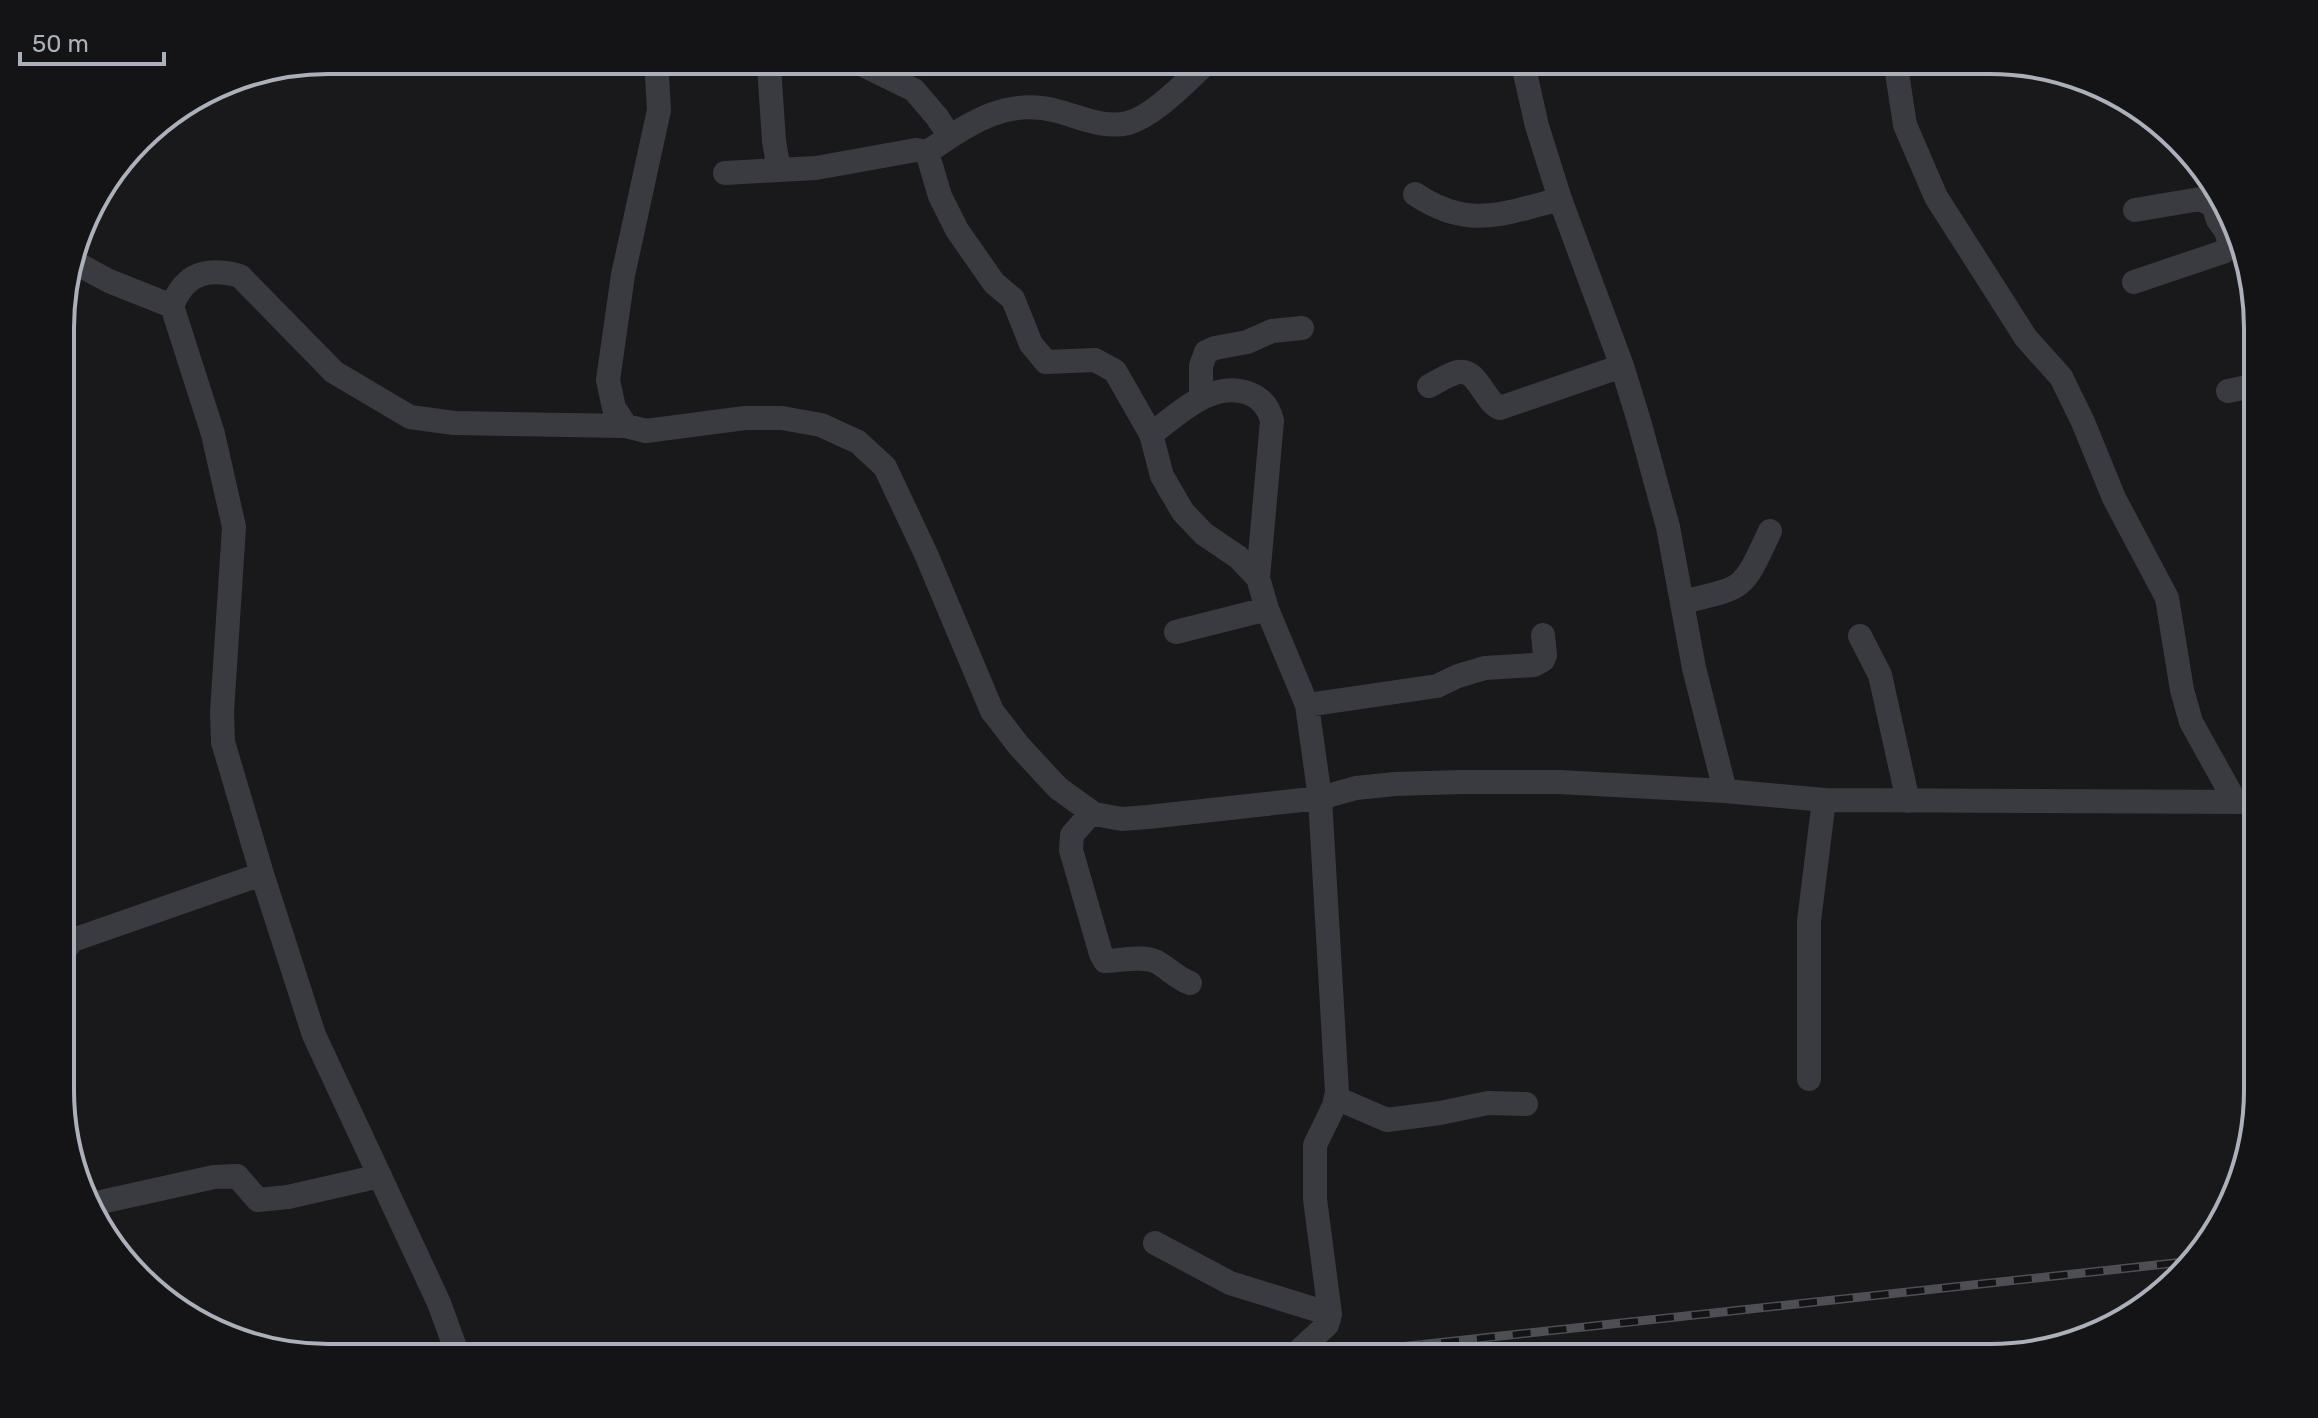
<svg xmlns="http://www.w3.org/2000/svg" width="2318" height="1418" viewBox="0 0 2318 1418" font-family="Rubik,sans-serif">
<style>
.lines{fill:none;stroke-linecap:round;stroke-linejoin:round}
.minor{stroke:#3a3b40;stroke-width:24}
.rail-casing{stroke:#4d4f55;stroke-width:9}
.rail{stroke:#141416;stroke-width:6;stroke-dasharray:18;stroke-linecap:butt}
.rim{fill:none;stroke:#acb0ba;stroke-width:4}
</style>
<rect width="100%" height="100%" fill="#19191b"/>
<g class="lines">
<path class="minor" d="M656,60l3,50 -36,165 -15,105 6,28 12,18 20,5 99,-13h37l39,7 37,17 27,25 41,87 66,157 27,35 39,42 36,26 28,5 26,-2 172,-19 36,-10 39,-4 68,-2h96l166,9
M853,60l61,30 23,27 13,20
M1522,60l15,66 23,73 62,167 17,55 29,106 26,141 31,123 99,9 433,2
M1895,60l10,65 31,72 90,141 35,39 22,45 31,76 53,100 15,92 9,32 44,79
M1416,64l29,-4
M769,66l5,75 5,29 37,-2 100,-18 11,2 13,44 17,34 37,53 19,16 18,45 15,18 49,-2 20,11 36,63 11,42 21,36 21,22 34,23 20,21 9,31 40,96 13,93 17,294 -3,14 -19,39v54l15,115 -3,11 -36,33
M927,152c41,-27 77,-55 130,-41 23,6 47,18 71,12 27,-7 61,-45 82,-63
M725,173l54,-3
M1415,194c53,36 88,20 145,5
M2135,210l65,-11 13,6 5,15 8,11
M72,261l37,20 63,25
M2134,282l89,-30 7,-7 -4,-14 4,-1
M1429,386c8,-4 20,-12 29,-14 20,-4 26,30 42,36l122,-42
M2228,391l29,-6
M1201,398v-32l5,-14 9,-4 32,-6 25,-11 30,-3
M1151,434c28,-20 60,-54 97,-41 14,5 21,15 24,28l-14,157
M1682,602c64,-15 60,-11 88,-71
M1176,632l91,-23
M1860,636l20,39 28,126
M1307,705l130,-19 21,-10 27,-8 49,-3 9,-5 2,-5 -2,-20
M1091,813l-19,22 -1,15 30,104 4,7c15,0 38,-6 52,1 12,7 20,16 33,21
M62,953l11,-13 189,-66
M1809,1079v-158l15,-121
M1336,1098l51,22 53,-7 48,-10 38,1
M92,1204l122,-27 23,-1 21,24 30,-3 92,-21
M1155,1243l75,40 100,31
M459,1358l-20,-55 -125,-268 -52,-161 -39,-132 -1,-30 12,-185 -21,-93 -41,-128c13,-33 35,-39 68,-30l94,96 76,45 44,6 172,3"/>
<g class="rail-casing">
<path id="rail" d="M1298,1358l886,-96"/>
</g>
<use href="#rail" class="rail"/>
</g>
<path d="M0 0H2318V1418H0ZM328 74H1990A254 254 0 0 1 2244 328V1090A254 254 0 0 1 1990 1344H328A254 254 0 0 1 74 1090V328A254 254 0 0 1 328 74Z" fill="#141416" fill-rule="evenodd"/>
<path class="rim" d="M328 74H1990A254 254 0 0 1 2244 328V1090A254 254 0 0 1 1990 1344H328A254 254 0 0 1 74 1090V328A254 254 0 0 1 328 74Z"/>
<path d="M20 52v12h144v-12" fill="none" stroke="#acb0ba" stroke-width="4"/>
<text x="32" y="52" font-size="24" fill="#acb0ba" stroke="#141416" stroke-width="6" paint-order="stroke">50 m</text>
</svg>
